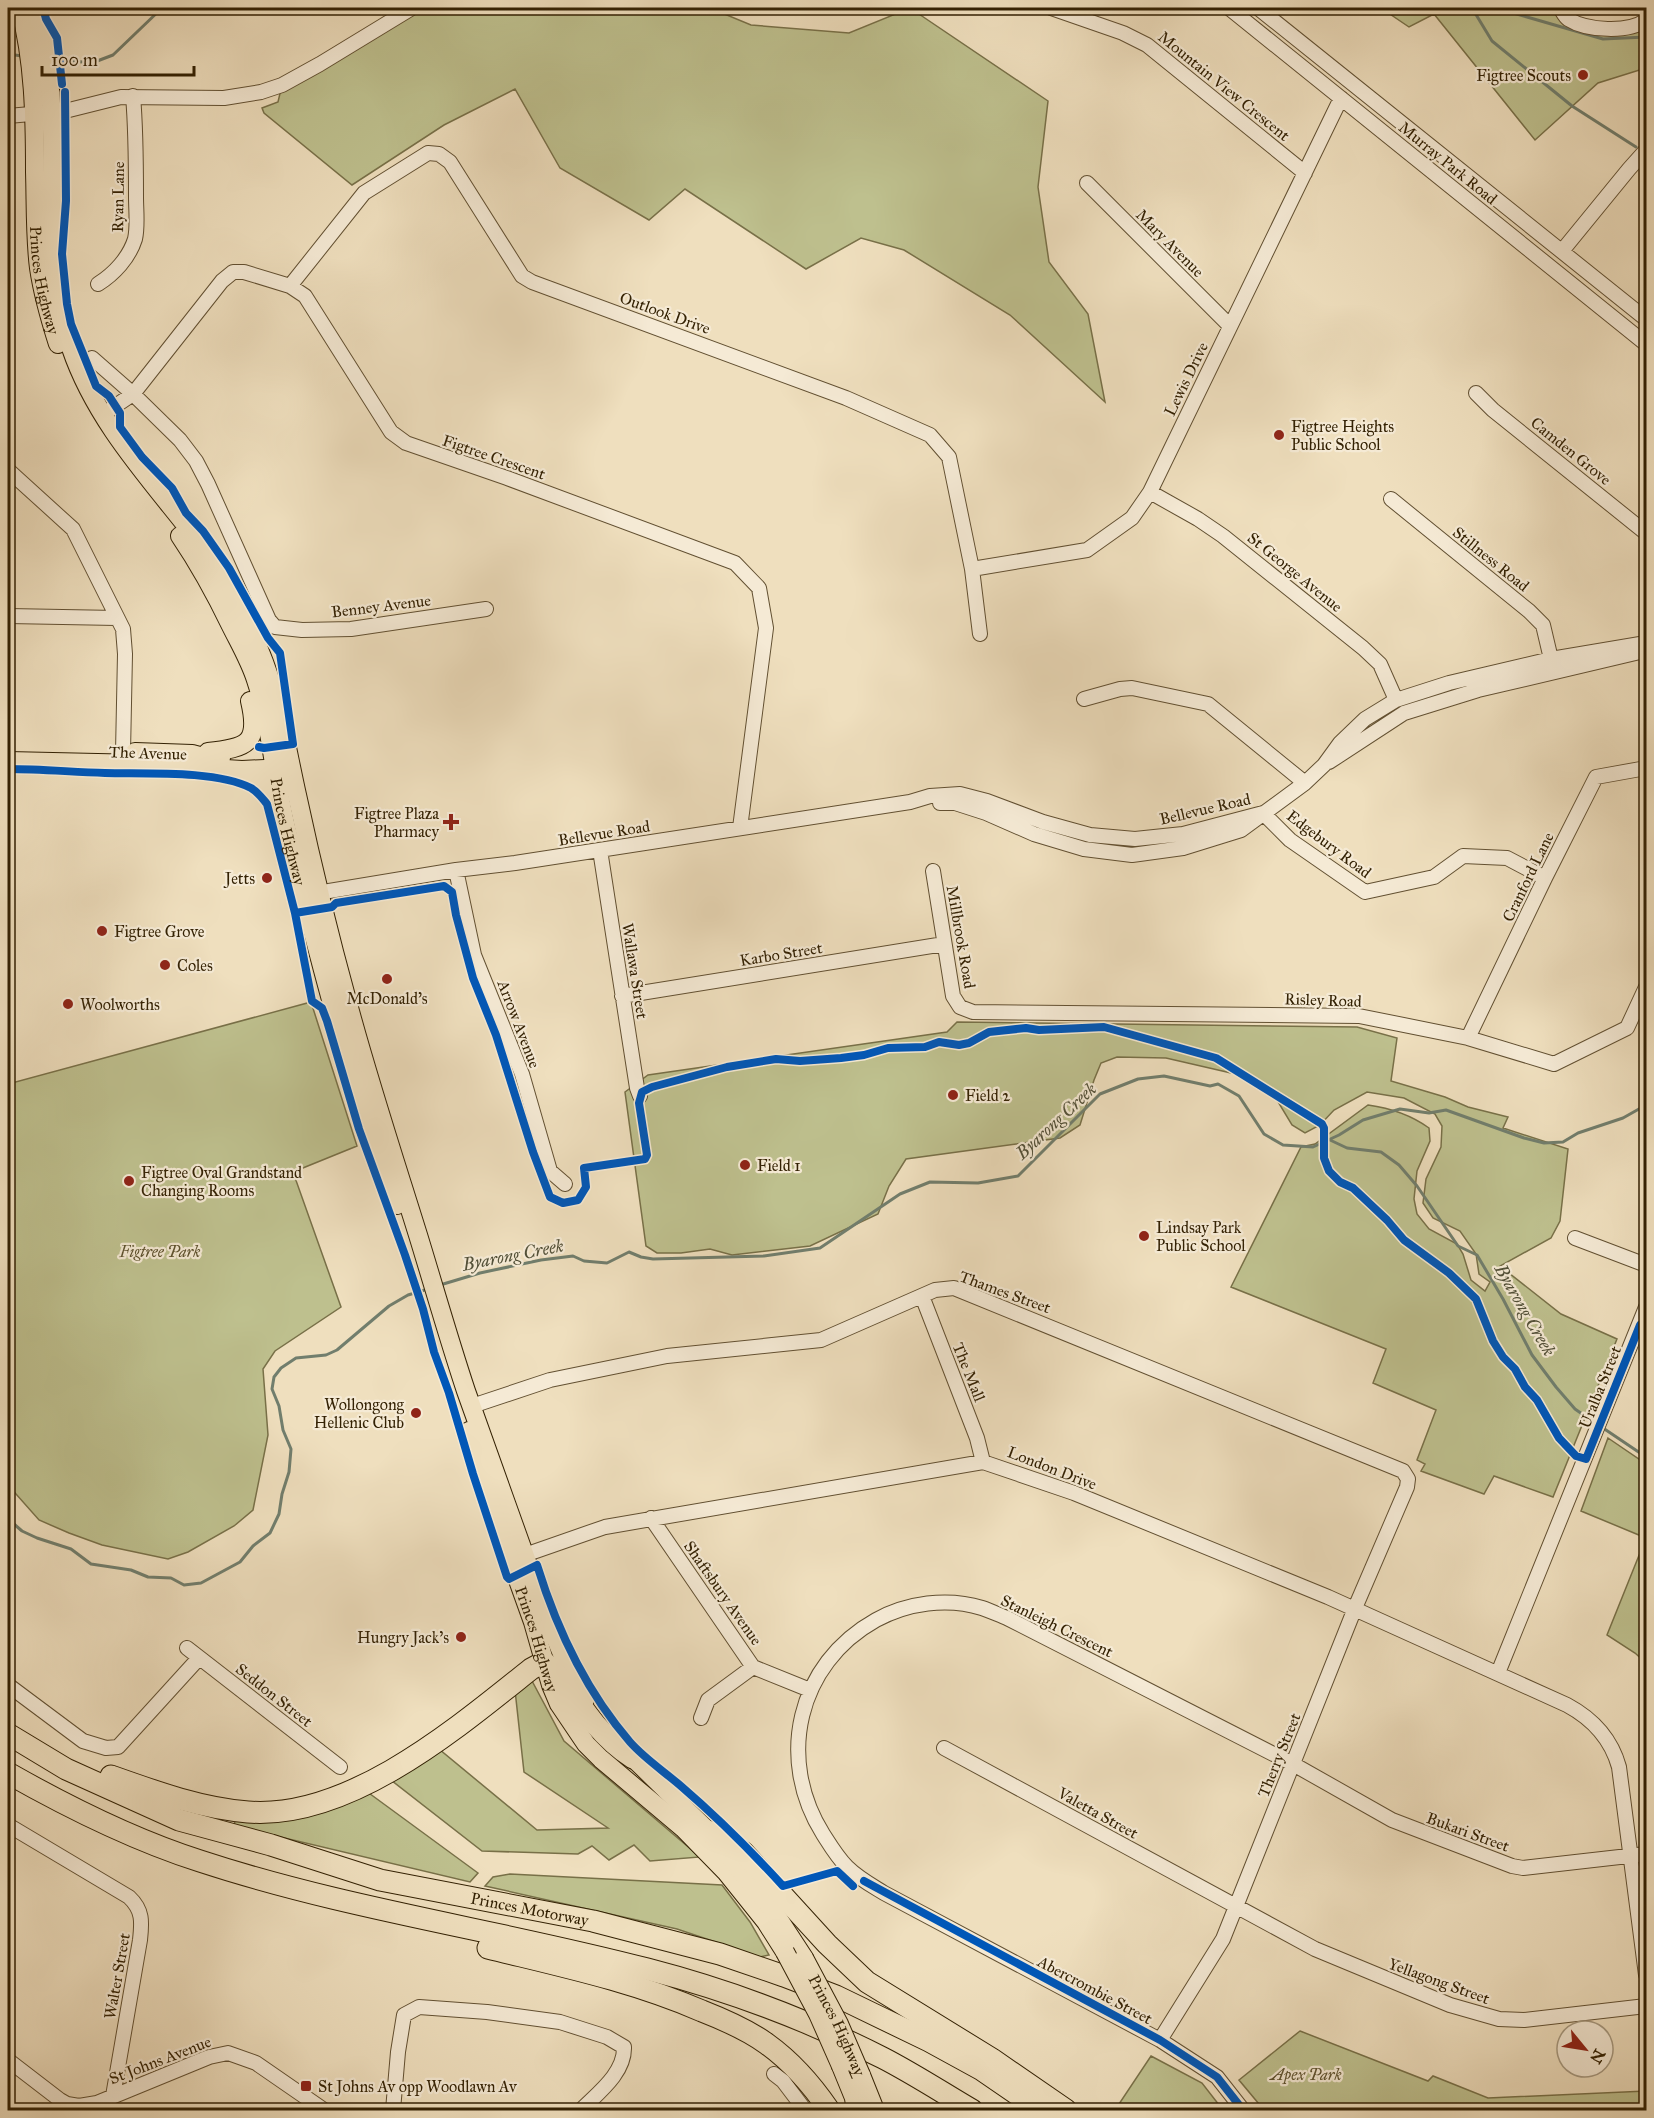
<svg xmlns="http://www.w3.org/2000/svg" width="1654" height="2118" viewBox="0 0 1654 2118" font-family="'IM FELL Great Primer',serif">
<style>
.green{fill:#bec08e;stroke:#787048;stroke-width:1.5}
.lines{fill:none;stroke-linecap:round;stroke-linejoin:round}
.stream{stroke:#717e6d;stroke-width:3}
.minor-casing{stroke:#625032;stroke-width:16}
.major-casing{stroke:#332103;stroke-width:20}
.highway-casing{stroke:#332103;stroke-width:23}
.minor{stroke:#f5ead5;stroke-width:14}
.major{stroke:#efdfbe;stroke-width:18}
.highway{stroke:#efdfbe;stroke-width:21}
.major-bridge-casing{stroke:#332103;stroke-width:20;stroke-linecap:butt}
.major-bridge{stroke:#efdfbe;stroke-width:18}
.cycleway-casing{stroke:#f5ead5;stroke-width:11}
.cycleway{stroke:#0057b8;stroke-width:8}
.poi-dot{fill:#8f2418;stroke:#f5ead5;stroke-width:2}
.labels{text-anchor:middle;dominant-baseline:central;stroke-width:4.5;stroke-linejoin:round;paint-order:stroke}
.poi-label{font-size:16px;fill:#332103;stroke:#f5ead5;text-anchor:start}
.street-label{font-size:16px;fill:#332103;stroke:#f5ead5}
.park-label{font-size:16px;font-style:italic;fill:#5d512d;stroke:#f5ead5}
.water-label{font-size:18px;font-style:italic;fill:#525038;stroke:#f5ead5}
</style>
<rect width="100%" height="100%" fill="#efdfbe"/>
<filter id="stains"><feTurbulence type="fractalNoise" baseFrequency=".00333" numOctaves="4"/><feColorMatrix values="0 0 0 0 .2 0 0 0 0 .09 0 0 0 0 .02 0 0 0 .5 -.17"/></filter>
<radialGradient id="worn" r=".72"><stop offset=".6" stop-color="#630" stop-opacity="0"/><stop offset="1" stop-color="#630" stop-opacity=".3"/></radialGradient>
<path class="green" d="M412,8h298l41,17 98,8 61,-25 138,93 -10,86 11,75 39,52 17,88 -95,-87 -106,-65 -43,-12 -55,31 -121,-80 -36,31 -89,-52 -45,-79 -71,36 -92,60 -88,-72 -2,-5 16,-6 4,-17z
M1381,8h179l42,22 44,-10v48l-48,15 -63,57 -101,-126 -25,13z
M311,1002l46,144 -64,26 48,135 -66,44 -12,18 5,66 -15,75 -19,16 -46,26 -20,7 -66,-14 -33,-12 -30,-13 -31,-35v-401z
M957,1022l400,5 40,11 -6,43 54,16 23,10 40,10 -5,11 65,21 -8,72 -9,17 -51,28 61,48 56,25 -64,158 -59,-21 -10,18 -63,-23 4,-7 -8,-4 19,-50 -63,-27 13,-34 -155,-62 70,-140 14,-3 53,-39c22,3 43,10 61,23l1,13 -13,30 -3,28 3,15 12,15 28,15 6,10 8,26 14,11 5,-9 -11,-8 -3,-20 -16,-23 -27,-13 -10,-15 3,-24 15,-32 1,-21 -7,-12 -31,-16 -37,-6 -33,18 -14,15 -15,8 -13,-8 -18,-30 -30,-19 -78,-18 -49,-1 -16,6 -7,17 -14,45 -20,13 -154,21 -17,27 -11,28 -68,32 -78,9 -22,-6 -29,4h-24l-11,-7 -21,-154 23,-17 299,-43z
M1608,1438l38,26v199l-11,-10 -28,-18 39,-97 -65,-27z
M531,1679l33,62 136,116 -50,4 -16,-16 -25,15 -17,-14 -14,8 -96,-3 -95,-74 47,-32 103,85 71,-2 -84,-56 -9,-82z
M362,1788l116,85 -8,9 -236,-56 2,-11z
M510,1874l212,11 28,37 19,33 -9,2 -83,-28 -192,-43 8,-9z
M1300,2031l128,50 5,-5 55,22 158,-7v19h-382l-25,-30z
M1151,2056l51,27 21,27h-108z"/>
<g class="lines">
<path class="stream" d="M1472,8l20,33 80,65 64,41
M1496,8l107,31 43,-2
M8,54l14,2
M53,59l39,4 21,-8 49,-47
M1330,1140l17,8 34,4 18,13 18,21 41,60 19,9 26,44 29,56 24,32 19,22 20,14
M440,1285l40,-12 61,-13 32,-4 11,5 23,2 22,-11 12,5 12,2 111,-3 56,-8 80,-54 30,-12 48,1 40,-7 82,-82 38,-15 26,-3 46,10 8,-2 21,12 25,38 19,11 30,2 26,-12 24,-15 37,-11 29,4 17,-3 78,28 20,5 19,-1 15,-9 45,-15 23,-13
M1603,1428l43,29
M8,1525l6,-1 8,7 15,7 34,11 20,15 40,6 17,7 23,1 13,7 17,-2 39,-21 13,-16 17,-13 9,-19 3,-20 7,-22 2,-23 -8,-19 -4,-24 -7,-17 2,-12 7,-9 15,-10 30,-3 11,-5 52,-44 19,-11 20,-6"/>
<g class="minor-casing">
<path id="minor" d="M1051,8l72,25 24,12 158,128
M1229,8l417,336
M1258,8l388,311
M1560,8c2,3 5,9 8,11 19,12 61,14 78,1
M8,116l57,-5 56,-14 103,1 37,-6 21,-7 38,-21 92,-56
M1087,183l143,143
M1562,251l67,-82 17,-19
M98,284c16,-10 31,-26 37,-45 3,-13 1,-28 1,-42 0,-34 0,-67 -3,-101
M290,286l74,-93 64,-40 11,1 11,8 72,114 10,6 314,116 84,37 19,22 23,112 8,65
M92,358l41,36 47,46 16,21 12,23 61,136 6,7 27,3 49,-1 135,-20
M1476,393l17,17 153,123
M102,415l31,-21 89,-113 11,-9h11l46,14 15,10 86,136 15,11 101,35 228,85 24,25 7,40 -26,200
M8,470l65,59 50,100 2,25 -2,98
M1150,492l48,27 25,17 140,112 17,16 16,36
M1391,499l138,112 14,14 8,34
M972,569l115,-19 45,-32 18,-26 191,-394
M8,616l109,2
M1084,699l36,-10 12,-1 76,16 97,79
M1329,762l75,-49 74,-23 166,-39
M940,803h15l31,10 48,21 50,15 48,6 51,-7 58,-18 64,-47 19,-18 16,-22 25,-24 31,-19 53,-17 102,-24 95,-16
M1263,813l27,27 75,52 69,-15 29,-21 44,2 38,20
M600,850l37,238 3,8
M456,870l18,85 48,119 28,97 15,13
M933,871l20,125 7,11 13,5 386,4 109,22 86,26 73,-36 19,-41
M311,894l145,-24 59,-7 395,-61 20,-6 30,-2 27,7 56,21 47,13 45,4 48,-5 80,-21
M622,996l322,-52
M1468,1038l77,-160 51,-101 50,-9
M1575,1238l71,27
M922,1296l55,142 6,24
M472,1406l78,-26 117,-24 154,-16 114,-50 19,-2 449,183 5,8 -1,8 -52,121 -132,331 -63,101
M651,1518l102,149 57,23
M516,1558l89,-31 378,-65 91,31 254,104 239,108c26,14 44,33 52,62l27,208
M187,1648l153,119
M1498,1673l148,-366
M8,1685l75,56 23,7 12,-1 81,-89
M701,1718l7,-18 45,-33
M944,1748l371,201 135,56 49,14 25,1 122,-14
M8,1825l121,72c14,13 13,25 11,43l-27,156
M8,2060l52,40 7,4 12,2 18,-3 112,-46 19,-4 28,10 68,47
M774,2074l9,7 22,29
M393,2110l5,-58 6,-37 15,-8 68,5 73,10 47,15 17,10c1,26 -26,46 -43,63
M1243,2110l-26,-33 -57,-37 -276,-147c-13,-8 -26,-15 -37,-26 -10,-10 -17,-22 -24,-33 -47,-75 -26,-170 53,-214 31,-17 71,-23 106,-12 9,3 17,7 25,10l286,146 99,56 120,46 11,2 123,-14"/>
</g>
<g class="major-casing">
<g id="major">
<path id="s1" d="M20,8c14,53 15,108 15,164 1,32 0,65 4,96 4,27 11,51 19,76"/>
<path d="M35,8c35,112 0,232 36,340 27,80 89,141 138,207 23,31 41,70 55,107 16,43 23,88 33,133 15,70 32,140 51,209 21,78 46,154 70,231 16,52 31,105 48,156 27,76 54,151 81,227l16,38 23,42"/>
<path id="s2" d="M180,536c19,28 36,59 51,90 9,18 19,35 25,54 16,48 18,101 31,151 32,125 63,252 110,374"/>
<path d="M135,752l57,2 15,4h14"/>
<path d="M208,752c39,-4 52,-8 42,-51"/>
<path d="M8,761l134,3 100,6 44,-2"/>
<path d="M242,770c18,5 25,23 39,36"/>
<path id="s3" d="M469,1431l14,52 50,139 18,63 8,19 27,40 15,15 82,69 43,44 40,50 19,30"/>
<path d="M624,1749l86,84 62,76 32,49"/>
<path d="M841,2066l18,44"/>
<path d="M861,2075l14,35"/>
</g>
</g>
<g class="highway-casing">
<g id="highway">
<path id="s4" d="M8,1734l58,35 113,51 92,25 109,35 213,41 127,33 64,22 52,20 93,45 53,29 58,40"/>
<path d="M8,1773c60,34 126,67 192,88 146,48 298,69 447,108 81,21 161,51 236,89 31,16 60,35 89,52"/>
<path d="M111,1776c45,16 89,32 137,36 101,8 209,-84 283,-143l13,-7c22,18 33,41 51,62 11,13 24,25 38,34"/>
<path d="M708,1831l35,21 84,92 40,38 125,77 74,51"/>
<path d="M488,1948c73,18 145,33 214,63 23,9 46,19 65,33 25,18 45,41 62,66"/>
<path d="M856,2102l4,8"/>
</g>
</g>
<use href="#minor" class="minor"/>
<use href="#major" class="major"/>
<use href="#highway" class="highway"/>
<g class="major-bridge-casing">
<g id="major-bridge">
<path d="M785,1952l33,62 23,52"/>
<path id="s5" d="M804,1958l35,66 22,51"/>
</g>
</g>
<use href="#major-bridge" class="major-bridge"/>
<g class="cycleway-casing">
<path id="cycleway" d="M43,8l3,11 11,19 5,46
M65,92l1,109 -4,53 5,50 4,20 25,62 13,10 11,17v14l22,30 30,31 14,25 17,18 26,37 39,70 12,15 13,91 -29,4 -5,-1
M8,769c32,0 64,3 97,4 39,1 111,-3 146,15 7,4 11,10 16,16l28,109 17,88 10,7 5,13 32,108 46,126 18,54 11,43 15,41 24,81 34,103 2,2 28,-14c20,65 48,125 93,177 15,17 35,30 52,45 36,31 69,64 101,99l54,-15 16,15
M295,913l37,-6 4,-4 108,-17 8,6 4,23 17,63 23,57 37,117 17,45 13,6 15,-3 8,-13 -2,-19 61,-9 2,-4 -8,-52 3,-11 10,-5 75,-20 49,-8 24,2 41,-3 23,-3 24,-7 37,-1 14,-5 20,3 10,-2 20,-11 37,-4 13,2 65,-3 112,31 106,66 2,4v30l5,13 11,11 13,6 34,32 17,20 45,33 27,26 17,42 10,16 12,12 10,18 12,13 22,38 17,18 10,3 54,-134 6,4
M864,1881l296,159 57,37 26,33"/>
</g>
<use href="#cycleway" class="cycleway"/>
</g>
<g class="poi-dot">
<circle cx="1583" cy="75" r="6"/>
<circle cx="1279" cy="435" r="6"/>
<path d="M448 813h6v6h6v6h-6v6h-6v-6h-6v-6h6z"/>
<circle cx="267" cy="878" r="6"/>
<circle cx="102" cy="931" r="6"/>
<circle cx="165" cy="965" r="6"/>
<circle cx="387" cy="979" r="6"/>
<circle cx="68" cy="1004" r="6"/>
<circle cx="953" cy="1095" r="6"/>
<circle cx="745" cy="1165" r="6"/>
<circle cx="129" cy="1181" r="6"/>
<circle cx="1144" cy="1236" r="6"/>
<circle cx="416" cy="1413" r="6"/>
<circle cx="461" cy="1637" r="6"/>
<rect x="300" y="2080" width="12" height="12" rx="3"/>
</g>
<g class="labels">
<g class="poi-label">
<text x="1571" y="75" text-anchor="end">Figtree Scouts</text>
<text x="1291" y="426">Figtree Heights<tspan x="1291" dy="18">Public School</tspan></text>
<text x="439" y="813" text-anchor="end">Figtree Plaza<tspan x="439" dy="18">Pharmacy</tspan></text>
<text x="255" y="878" text-anchor="end">Jetts</text>
<text x="114" y="931">Figtree Grove</text>
<text x="177" y="965">Coles</text>
<text x="387" y="998" text-anchor="middle">McDonald's</text>
<text x="80" y="1004">Woolworths</text>
<text x="965" y="1095">Field 2</text>
<text x="757" y="1165">Field 1</text>
<text x="141" y="1172">Figtree Oval Grandstand<tspan x="141" dy="18">Changing Rooms</tspan></text>
<text x="1156" y="1227">Lindsay Park<tspan x="1156" dy="18">Public School</tspan></text>
<text x="404" y="1404" text-anchor="end">Wollongong<tspan x="404" dy="18">Hellenic Club</tspan></text>
<text x="449" y="1637" text-anchor="end">Hungry Jack's</text>
<text x="318" y="2086">St Johns Av opp Woodlawn Av</text>
</g>
<g class="street-label">
<text transform="translate(1224 86) rotate(39)">Mountain View Crescent</text>
<text transform="translate(1448 163) rotate(39)">Murray Park Road</text>
<text transform="translate(118 197) rotate(-89)">Ryan Lane</text>
<text transform="translate(1170 243) rotate(45)">Mary Avenue</text>
<text stroke="none"><textPath href="#s1" startOffset="274">Princes Highway</textPath></text>
<text transform="translate(665 313) rotate(20)">Outlook Drive</text>
<text transform="translate(1186 379) rotate(-64)">Lewis Drive</text>
<text transform="translate(1571 451) rotate(39)">Camden Grove</text>
<text transform="translate(494 457) rotate(19)">Figtree Crescent</text>
<text transform="translate(1491 559) rotate(39)">Stillness Road</text>
<text transform="translate(1295 572) rotate(39)">St George Avenue</text>
<text transform="translate(381 606) rotate(-7)">Benney Avenue</text>
<text transform="translate(148 753) rotate(2)">The Avenue</text>
<text transform="translate(1205 809) rotate(-13)">Bellevue Road</text>
<text stroke="none"><textPath href="#s2" startOffset="318">Princes Highway</textPath></text>
<text transform="translate(604 833) rotate(-9)">Bellevue Road</text>
<text transform="translate(1329 844) rotate(37)">Edgebury Road</text>
<text transform="translate(1528 877) rotate(-64)">Cranford Lane</text>
<text transform="translate(961 937) rotate(80)">Millbrook Road</text>
<text transform="translate(781 954) rotate(-9)">Karbo Street</text>
<text transform="translate(635 971) rotate(81)">Wallawa Street</text>
<text transform="translate(1323 1000) rotate(2)">Risley Road</text>
<text transform="translate(519 1024) rotate(69)">Arrow Avenue</text>
<text transform="translate(1005 1292) rotate(20)">Thames Street</text>
<text transform="translate(969 1372) rotate(68)">The Mall</text>
<text transform="translate(1600 1387) rotate(-68)">Uralba Street</text>
<text transform="translate(1052 1468) rotate(21)">London Drive</text>
<text transform="translate(723 1593) rotate(55)">Shaftsbury Avenue</text>
<text transform="translate(1057 1626) rotate(26)">Stanleigh Crescent</text>
<text stroke="none"><textPath href="#s3" startOffset="219">Princes Highway</textPath></text>
<text transform="translate(274 1695) rotate(38)">Seddon Street</text>
<text transform="translate(1279 1755) rotate(-68)">Therry Street</text>
<text transform="translate(1098 1813) rotate(29)">Valetta Street</text>
<text transform="translate(1468 1832) rotate(20)">Bukari Street</text>
<text stroke="none"><textPath href="#s4" startOffset="554">Princes Motorway</textPath></text>
<text transform="translate(117 1976) rotate(-80)">Walter Street</text>
<text transform="translate(1439 1981) rotate(20)">Yellagong Street</text>
<text transform="translate(1095 1990) rotate(28)">Abercrombie Street</text>
<text stroke="none"><textPath href="#s5" startOffset="75">Princes Highway</textPath></text>
<text transform="translate(160 2060) rotate(-21)">St Johns Avenue</text>
</g>
<g class="park-label">
<text x="160" y="1251">Figtree Park</text>
<text x="1306" y="2074">Apex Park</text>
</g>
<g class="water-label">
<text transform="translate(1056 1121) rotate(-43)">Byarong Creek</text>
<text transform="translate(513 1255) rotate(-11)">Byarong Creek</text>
<text transform="translate(1525 1310) rotate(60)">Byarong Creek</text>
</g>
</g>
<rect width="1654" height="2118" fill="none" stroke="#efdfbe" stroke-width="30"/>
<rect x="9" y="9" width="1636" height="2100" fill="none" stroke="#332103" stroke-width="3"/>
<rect x="15" y="15" width="1624" height="2088" fill="none" stroke="#332103" stroke-width="1.5"/>
<g transform="translate(1585 2049) rotate(120)"><circle r="28" fill="#f5ead5" stroke="#a79a81" stroke-width="1.5"/>
<path d="M0-4.5L10 22L0 15L-10 22Z" fill="#8f2418"/>
<text y="-9" font-size="16" font-weight="bold" text-anchor="middle" fill="#332103">N</text>
</g>
<path d="M42 66v9h152v-9" fill="none" stroke="#332103" stroke-width="3"/>
<text x="51" y="66" font-size="18" fill="#332103" stroke="#f5ead5" stroke-width="4.5" paint-order="stroke">100 m</text>
<rect width="100%" height="100%" filter="url(#stains)"/>
<rect width="100%" height="100%" fill="url(#worn)"/>
</svg>
